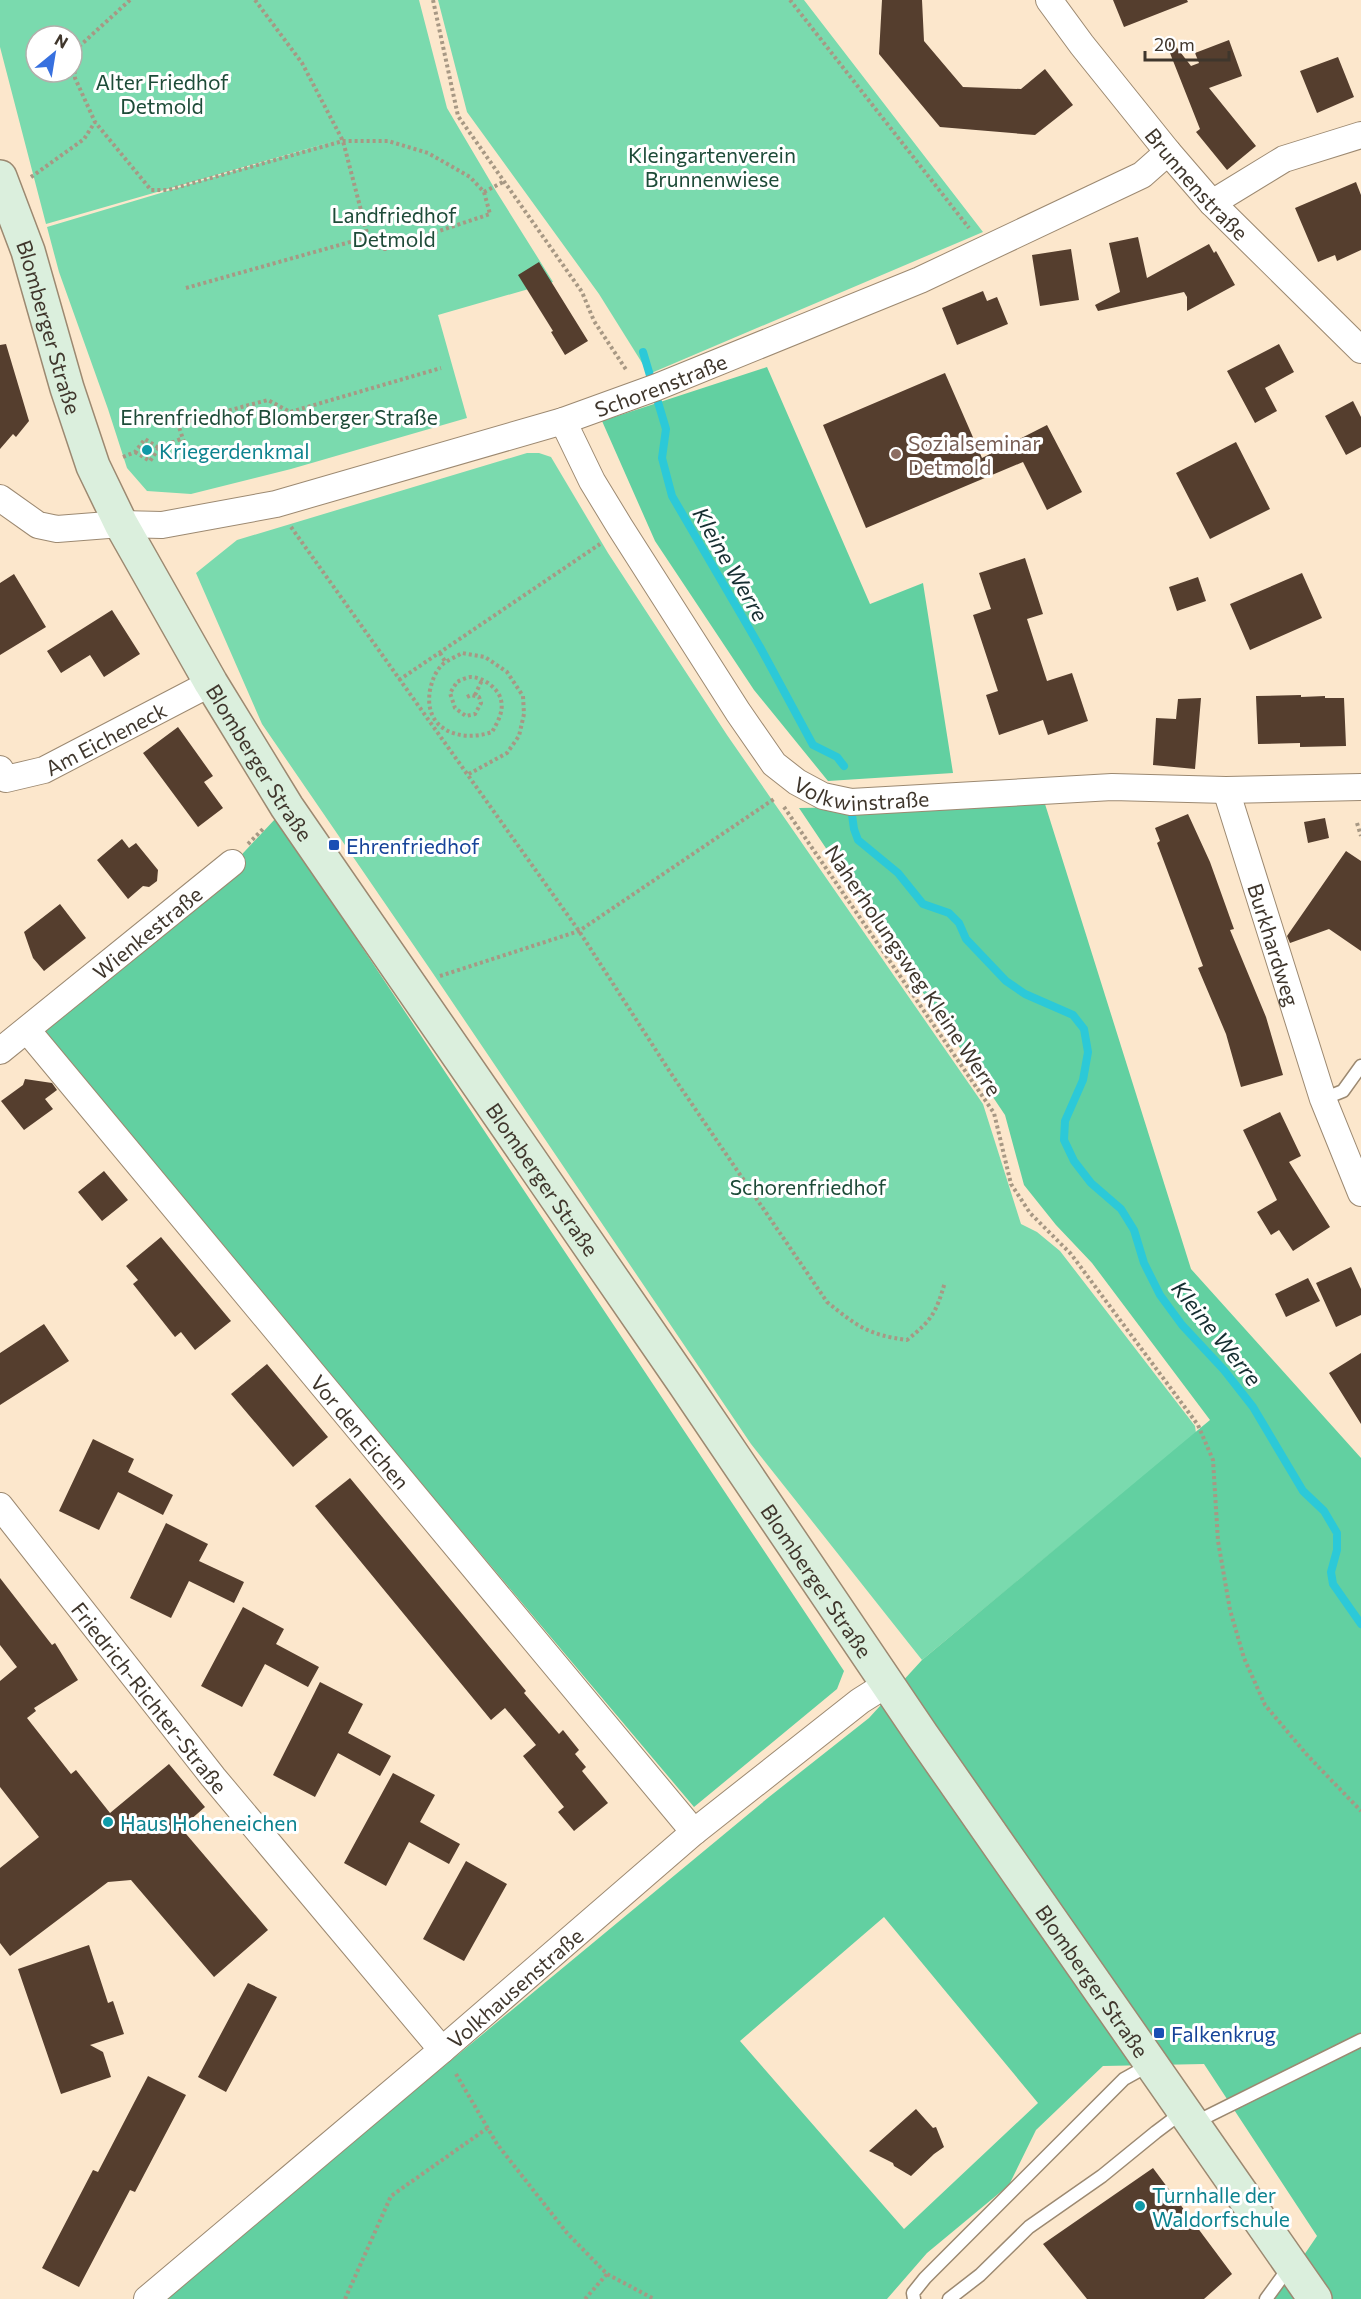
<svg xmlns="http://www.w3.org/2000/svg" width="1361" height="2299" viewBox="0 0 1361 2299" font-family="Commissioner,sans-serif">
<style>
.green{fill:#7adaae;fill-rule:evenodd}
.forest{fill:#62d0a1;fill-rule:evenodd}
.lines{fill:none;stroke-linecap:round;stroke-linejoin:round}
.stream{stroke:#2cc9d8;stroke-width:8}
.building{fill:#553e2e}
.lane-casing{stroke:#9c8971;stroke-width:15}
.street-casing{stroke:#9c8971;stroke-width:28}
.secondary-casing{stroke:#9c8971;stroke-width:36}
.path{stroke:#a79884;stroke-width:4;stroke-dasharray:3 3;stroke-linecap:butt}
.lane{stroke:#fff;stroke-width:12}
.street{stroke:#fff;stroke-width:26}
.secondary{stroke:#dbefdd;stroke-width:33}
.culture-dot{fill:#0f9aa8;stroke:#fff;stroke-width:2}
.education-dot{fill:#8d6e63;stroke:#fff;stroke-width:2}
.transit-dot{fill:#1a4fb4;stroke:#fff;stroke-width:2}
.labels{text-anchor:middle;dominant-baseline:central;stroke-width:6;stroke-linejoin:round;paint-order:stroke}
.park-label{font-size:21px;fill:#1d4b38;stroke:#fff}
.street-label{font-size:21px;fill:#3f362c;stroke:#fff}
.education-label{font-size:21px;fill:#785e54;stroke:#fff;text-anchor:start}
.culture-label{font-size:21px;fill:#0d838f;stroke:#fff;text-anchor:start}
.transit-label{font-size:21px;fill:#164399;stroke:#fff;text-anchor:start}
.water-label{font-size:22px;font-style:italic;fill:#162e31;stroke:#fff}
</style>
<rect width="100%" height="100%" fill="#fce7cc"/>
<path class="green" d="M0,0h419l28,108 49,83 57,91 -115,33 29,103 -176,51 -100,25 -44,-3 -20,-23 -19,-59 -49,-137 -12,-45 291,-87 -292,84 -46,-177zM36,36h36v36h-36z
M438,0h366l179,232 -334,142 -50,-80 -132,-182z
M527,453h12l12,4 57,96 119,182 256,369 38,120 16,8 23,19 135,175 1,7 -274,227 -171,-216 -319,-472 -170,-248 -66,-151 41,-33z"/>
<path class="forest" d="M767,367l103,237 53,-21 30,190 -125,8 -74,-91 -99,-149 -53,-120z
M1045,804l146,465 170,189v841h-87l43,-63 -113,-172 -101,2 -67,64 -27,55 -82,68 -40,46h-724l606,-502 100,-79 53,-58 288,-240 -118,-157 -36,-38 -32,-40 -19,-70 -206,-307zM884,1917l154,186 -134,126 -164,-188z
M276,818l568,853 -7,18 -143,118 -651,-773 189,-169z"/>
<g class="lines">
<path class="stream" d="M643,352l23,77 -4,29 10,38 88,151 53,98 24,12 7,9
M852,815l2,14 4,11 40,33 25,31 26,9 10,10 7,16 40,42 19,13 48,21 11,14 4,23 -5,28 -18,41 -1,19 10,21 17,22 30,26 13,21 10,33 16,32 22,30 42,45 29,37 50,84 21,20 13,22v17l-6,22 2,12 28,40"/>
</g>
<path class="building" d="M882,0h40l2,41 39,46 58,2 24,-20 28,36 -38,30 -95,-8 -61,-73z
M1113,0h74l1,2 -64,25z
M1171,40l20,26 8,-3 -4,-10 34,-13 13,36 -33,12 47,58 -29,24 -31,-38 4,-3 -34,-86z
M1338,57l16,40 -37,16 -17,-42z
M1356,182l5,13v55l-24,11 -2,-6 -17,7 -23,-54z
M1138,237l9,41 62,-34 5,9 2,-2 19,34 -48,26v-14l-3,-5 -86,19 -3,-6 25,-13 -11,-49z
M1071,249l8,51 -39,6 -8,-51z
M539,262l49,79 -23,14 -14,-23 2,-1 -35,-56z
M983,291l4,10 10,-4 11,27 -51,21 -15,-37z
M6,344l23,77 -13,16 -3,-3 -13,15v-104z
M1279,344l15,28 -29,16 12,23 -22,12 -28,-52z
M945,373l37,85 65,-33 35,67 -35,18 -24,-48 -157,66 -43,-103z
M1353,401l8,16v30l-15,8 -21,-39z
M1236,442l34,67 -60,30 -34,-66z
M1025,558l18,56 -16,5 20,62 25,-8 16,48 -40,14 -5,-15 -44,15 -13,-40 12,-4 -25,-76 18,-6 -12,-36z
M1302,573l20,45 -72,32 -20,-46z
M14,574l32,53 -46,28v-72z
M1198,577l8,24 -29,10 -8,-24z
M112,610l28,44 -36,23 -14,-22 -29,18 -14,-22z
M1301,695v2l24,-1v2h19l2,48 -46,1v-4l-42,1 -2,-48z
M1201,698l-6,71 -42,-4 3,-47 20,1 2,-20z
M178,727l35,49 -9,6 19,26 -25,19 -55,-74z
M1188,814l22,48 24,67 -4,1 36,87 17,58 -42,12 -15,-53 -28,-66 5,-2 -46,-123 3,-2 -5,-13z
M1325,818l4,20 -21,5 -4,-21z
M122,839l7,9 7,-5 22,27 -1,11 -8,6 -6,-1 -15,13 -31,-39z
M1346,851l15,10v90l-32,-22 -39,14 -3,-7z
M60,904l26,34 -42,33 -11,-13 -9,-26z
M25,1079l27,4 5,7 -12,9 8,10 -29,21 -23,-29 22,-16z
M1280,1112l21,44 -12,6 41,65 -37,24 -14,-21 -8,5 -14,-23 20,-12 -34,-70z
M104,1171l24,29 -26,21 -24,-29z
M161,1237l70,84 -36,29 -14,-18 -6,5 -42,-53 5,-4 -12,-14z
M1351,1267l10,22v26l-25,12 -20,-44z
M1308,1278l12,23 -34,16 -11,-23z
M44,1324l25,37 -69,44v-52z
M1361,1353v71l-32,-51z
M267,1364l61,73 -35,30 -62,-73z
M93,1439l41,20 -6,13 45,23 -10,20 -45,-23 -19,38 -40,-19z
M350,1478l176,213 -2,2 35,41 4,-4 16,20 -4,4 11,13 -4,4 26,32 -34,28 -16,-19 6,-5 -41,-51 13,-11 -31,-37 -14,12 -176,-214z
M166,1523l42,21 -9,17 45,21 -10,21 -45,-22 -18,37 -41,-20z
M0,1578l52,67 3,-2 23,37 -44,28 2,3 -9,7 44,56 5,-4 34,43 59,-49 36,43 -24,21 87,102 -54,47 -83,-97 -23,2 -98,74 -10,-13v-75l39,-31 -39,-50v-106l17,-14 -17,-22z
M243,1607l41,22 -8,15 43,23 -11,20 -43,-23 -23,43 -41,-21z
M320,1682l43,22 -15,29 43,23 -11,20 -42,-23 -23,44 -42,-22z
M393,1773l42,22 -15,27 40,22 -11,20 -40,-22 -23,44 -42,-23z
M466,1861l41,23 -43,77 -41,-22z
M89,1945l19,58 5,-2 11,33 -34,11 13,7 8,25 -50,17 -43,-125z
M248,1983l29,14 -51,95 -28,-15z
M148,2076l38,19 -51,97 -5,-2 -51,97 -37,-19 51,-98 5,2z
M916,2109l17,19 3,-1 8,20 -10,7 -23,22 -17,-10 -1,-3 -24,-12z
M1153,2168l79,106 -28,25h-117l-44,-55z"/>
<g class="lines">
<g class="lane-casing">
<path id="lane" d="M1323,1099l20,-8 18,-25
M1194,2123l167,-83
M914,2299l-1,-6 12,-15 199,-199 27,-15
M949,2299l31,-24 49,-48 73,-51 54,-44 28,-21
M1266,2299l24,-33"/>
</g>
<g class="street-casing">
<g id="street">
<path id="s1" d="M1049,0l33,45 86,107 44,51 149,147"/>
<path d="M1212,203l72,-44 77,-24"/>
<path id="s2" d="M563,421l29,60 28,46 118,185 36,52 23,18 26,14 28,6 261,-15 114,3 135,-3"/>
<path id="s3" d="M0,498l38,27 19,4 64,-5 41,1 114,-21 287,-83 94,-34 263,-107 222,-105 26,-23"/>
<path id="s4" d="M0,769l6,10 38,-9 167,-87"/>
<path id="s5" d="M1226,790l97,309 38,94"/>
<path id="s6" d="M27,1030l667,802"/>
<path id="s7" d="M0,1051l232,-188"/>
<path id="s8" d="M0,1506l213,271 229,273"/>
<path id="s9" d="M147,2299l295,-249 252,-218 166,-131 27,-17"/>
</g>
</g>
<g class="secondary-casing">
<g id="secondary">
<path id="s10" d="M0,177l28,74 39,137 26,78 28,58 90,159 76,124 397,576 238,352 393,564"/>
</g>
</g>
<path class="path" d="M130,0l-57,52 2,26 20,44 56,68h17l175,-49h45l40,12 42,24 14,15 19,-10
M255,0l47,63 41,78 27,104 15,4 105,-35 -6,-22
M433,0l25,116 124,176 12,29 33,50
M790,0l179,228
M31,177l53,-38 11,-17
M186,288l182,-51
M186,448l-8,-24 90,-24 22,12 151,-44
M135,452l15,9 9,-13
M123,457l12,-5 10,-13 14,9 24,-10
M291,527l288,404 91,141 157,230c30,24 41,33 80,38 25,-20 29,-27 38,-58
M440,653l6,10
M399,680l201,-136
M475,695l7,-15
M467,697l4,-2 8,2 2,6 -6,11 -9,2 -11,-8 -5,-15 7,-11c4,-2 10,-5 14,-5 12,0 28,12 30,23 3,12 -4,23 -9,32 -32,11 -69,-2 -62,-42 2,-9 5,-18 12,-25 5,-5 14,-8 20,-12l23,4 22,15 16,24 1,18 -5,22 -12,17 -40,22
M784,807l210,306 17,71 19,29 41,41 127,171 15,35 5,81 12,69 14,48 21,47 43,51 53,55
M1357,823l4,13
M248,844l16,-16
M440,976l139,-45 195,-132
M456,2074l41,70 70,89 40,41 47,25
M345,2299l46,-103 98,-69
M585,2299l22,-25"/>
<use href="#lane" class="lane"/>
<use href="#street" class="street"/>
<use href="#secondary" class="secondary"/>
</g>
<g class="culture-dot">
<circle cx="147" cy="450" r="6"/>
<circle cx="108" cy="1822" r="6"/>
<circle cx="1140" cy="2206" r="6"/>
</g>
<circle class="education-dot" cx="896" cy="454" r="6"/>
<g class="transit-dot">
<rect x="328" y="839" width="12" height="12" rx="3"/>
<rect x="1153" y="2027" width="12" height="12" rx="3"/>
</g>
<g class="labels">
<g class="park-label">
<text x="162" y="81">Alter Friedhof<tspan x="162" dy="24">Detmold</tspan></text>
<text x="712" y="154">Kleingartenverein<tspan x="712" dy="24">Brunnenwiese</tspan></text>
<text x="394" y="214">Landfriedhof<tspan x="394" dy="24">Detmold</tspan></text>
<text x="279" y="416">Ehrenfriedhof Blomberger Straße</text>
<text x="808" y="1186">Schorenfriedhof</text>
</g>
<g class="street-label">
<text stroke="none"><textPath href="#s1" startOffset="236">Brunnenstraße</textPath></text>
<text stroke="none"><textPath href="#s10" startOffset="158">Blomberger Straße</textPath></text>
<text stroke="none"><textPath href="#s3" startOffset="690">Schorenstraße</textPath></text>
<text stroke="none"><textPath href="#s4" startOffset="120">Am Eicheneck</textPath></text>
<text stroke="none"><textPath href="#s10" startOffset="644">Blomberger Straße</textPath></text>
<text stroke="none"><textPath href="#s2" startOffset="500">Volkwinstraße</textPath></text>
<text stroke="none"><textPath href="#s7" startOffset="189">Wienkestraße</textPath></text>
<text stroke="none"><textPath href="#s5" startOffset="162">Burkhardweg</textPath></text>
<text transform="translate(914 970) rotate(56)">Naherholungsweg Kleine Werre</text>
<text stroke="none"><textPath href="#s10" startOffset="1148">Blomberger Straße</textPath></text>
<text stroke="none"><textPath href="#s6" startOffset="522">Vor den Eichen</textPath></text>
<text stroke="none"><textPath href="#s10" startOffset="1634">Blomberger Straße</textPath></text>
<text stroke="none"><textPath href="#s8" startOffset="243">Friedrich-Richter-Straße</textPath></text>
<text stroke="none"><textPath href="#s10" startOffset="2120">Blomberger Straße</textPath></text>
<text stroke="none"><textPath href="#s9" startOffset="482">Volkhausenstraße</textPath></text>
</g>
<g class="education-label">
<text x="908" y="442">Sozialseminar<tspan x="908" dy="24">Detmold</tspan></text>
</g>
<g class="culture-label">
<text x="159" y="450">Kriegerdenkmal</text>
<text x="120" y="1822">Haus Hoheneichen</text>
<text x="1152" y="2194">Turnhalle der<tspan x="1152" dy="24">Waldorfschule</tspan></text>
</g>
<g class="transit-label">
<text x="346" y="845">Ehrenfriedhof</text>
<text x="1171" y="2033">Falkenkrug</text>
</g>
<g class="water-label">
<text transform="translate(731 564) rotate(60)">Kleine Werre</text>
<text transform="translate(1217 1333) rotate(51)">Kleine Werre</text>
</g>
</g>
<g transform="translate(54 54) rotate(30)"><circle r="28" fill="#ffffff" stroke="#b2afab" stroke-width="1.5"/>
<path d="M0-4.5L10 22L0 15L-10 22Z" fill="#3770df"/>
<text y="-9" font-size="16" font-weight="bold" text-anchor="middle" fill="#3f362c">N</text>
</g>
<path d="M1145 51v9h84v-9" fill="none" stroke="#3f362c" stroke-width="3"/>
<text x="1154" y="51" font-size="18" fill="#3f362c" stroke="#ffffff" stroke-width="4.5" paint-order="stroke">20 m</text>
</svg>
